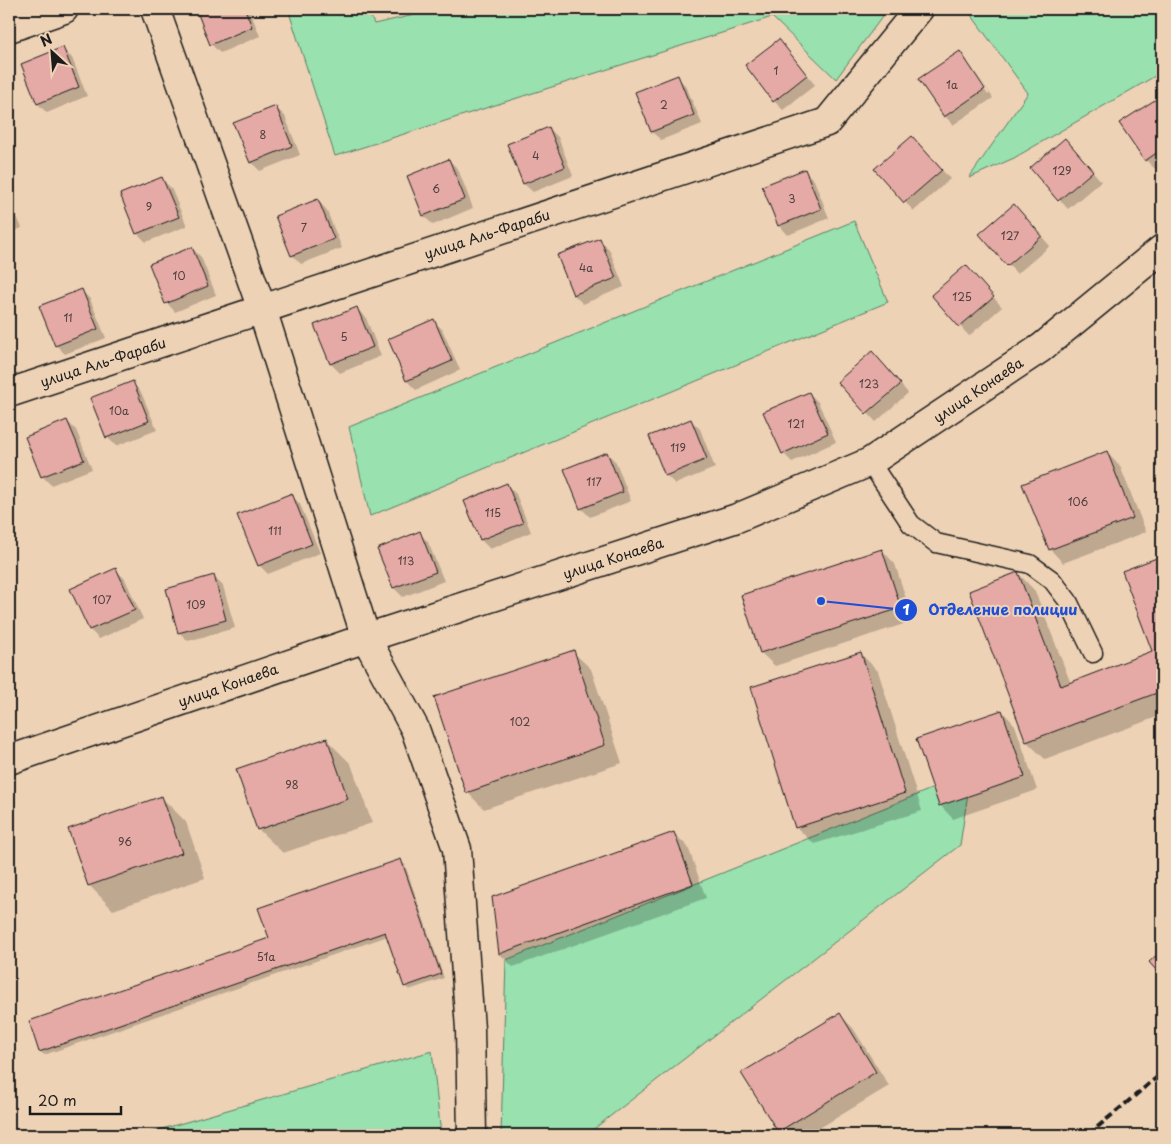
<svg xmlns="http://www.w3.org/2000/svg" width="1171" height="1144" viewBox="0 0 1171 1144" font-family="'Playpen Sans',sans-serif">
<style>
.green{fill:#99e1af;stroke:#5a7e66}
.shadow{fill:#0003}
.building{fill:#e5aaa5;stroke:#1c1c1c}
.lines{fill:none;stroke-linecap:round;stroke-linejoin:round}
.service-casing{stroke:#1c1c1c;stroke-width:21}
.minor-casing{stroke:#1c1c1c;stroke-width:31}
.secondary-casing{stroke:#1c1c1c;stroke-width:31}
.service{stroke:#eed2b5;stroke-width:18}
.minor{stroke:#eed2b5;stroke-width:28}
.secondary{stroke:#eed2b5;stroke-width:28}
.rail{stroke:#1c1c1c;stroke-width:4;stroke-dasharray:8 4;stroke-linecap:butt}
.labels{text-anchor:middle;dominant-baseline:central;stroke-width:4;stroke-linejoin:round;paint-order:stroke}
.number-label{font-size:11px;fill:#4e403e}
.street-label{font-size:14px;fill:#1c1c1c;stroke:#eed2b5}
.leader{fill:none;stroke:#1d4ed8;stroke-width:2}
.callout-dot{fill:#1d4ed8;stroke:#eed2b5;stroke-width:2}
.mark-label{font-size:15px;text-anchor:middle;font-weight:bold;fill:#fff}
.callout-label{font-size:15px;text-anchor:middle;font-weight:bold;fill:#1d4ed8;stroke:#eed2b5;stroke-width:4;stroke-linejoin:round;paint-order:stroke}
</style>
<rect width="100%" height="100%" fill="#eed2b5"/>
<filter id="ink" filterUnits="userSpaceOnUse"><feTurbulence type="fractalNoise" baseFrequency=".02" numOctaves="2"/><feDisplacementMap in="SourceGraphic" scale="10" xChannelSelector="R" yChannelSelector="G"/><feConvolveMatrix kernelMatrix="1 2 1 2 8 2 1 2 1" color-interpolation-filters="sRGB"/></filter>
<g filter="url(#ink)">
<path class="green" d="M288,9h80l6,15 67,-15h447l-52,70 -64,-62 -437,139z
M967,9h195v63l-148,86 -45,20 59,-85z
M854,221l34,81 -518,214 -21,-89z
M971,773l-11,72 -374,290h-85l5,-175z
M432,1051l9,84h-300z"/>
<path class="shadow" d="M197,9h52l11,27 -40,17 -9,-9z
M779,41l36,44 -32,25 -9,-9z
M63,49l9,9 15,38 -40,17 -9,-9z
M959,53l9,8h-3l23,34 2,-2 -22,-32 25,37 -40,27 -8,-9z
M677,77l9,9 16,38 -41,16 -9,-8z
M1161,97l1,67 -7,5 -9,-9z
M276,108l9,8 15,39 -40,16 -9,-9z
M9,118l5,12 -5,2z
M549,128l9,9 15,39 -40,16 -9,-8z
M921,146l29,33 -36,32 -9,-9z
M1074,149l27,32 -33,28 -36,-40z
M449,160l9,9 15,39 -40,17 -9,-9 -16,-39z
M805,171l9,9 15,38 -41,17 -9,-9 -15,-39z
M162,179l9,9 16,38 -41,16 -9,-9z
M9,198l13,30 -13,5z
M317,200l9,9 16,39 -41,16 -9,-9z
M1023,215l27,31 -33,28 -36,-40z
M600,240l9,9 15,38 -41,17 -9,-9 -15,-39z
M192,248l9,9 15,38 -41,17 -8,-9z
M974,275l28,32 -33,29 -37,-41z
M81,290l9,9 16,39 -41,16 -9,-9z
M357,309l9,9 15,38 -41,17 -9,-9 -15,-39z
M433,320l9,9 18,41 -44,20 -9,-9 -18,-41z
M881,362l27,31 -32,29 -37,-40z
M132,383l9,9 16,38 -41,16 -9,-9z
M809,393l9,9 18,40 -44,20 -9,-9z
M691,420l9,9 15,39 -40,16 -9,-9z
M67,421l9,9 16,39 -41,16 -9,-9z
M607,453l9,9 15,39 -41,16 -9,-9z
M1107,453l13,13 26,66 -83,31 -13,-14z
M507,485l9,9 15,38 -41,17 -9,-9 -15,-38z
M291,495l9,9 20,49 -52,21 -9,-9z
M419,533l9,9 16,39 -41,16 -9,-9 -16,-39z
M882,550l13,14 18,57 -138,45 -14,-13 -18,-58z
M1162,557v158l-117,44 -18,-17 -57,-151 48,-18 17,18 36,93 83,-32 -31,-80z
M116,570l9,9 18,40 -44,20 -9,-9z
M214,577l9,9 12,42 -47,13 -9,-9z
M573,652l18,17 31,94 -138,46 -17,-17z
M861,654l17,17 44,140 -108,33 -18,-17z
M1002,711l13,14 22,65 -84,29 -13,-14z
M327,740l24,24 21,59 -89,30 -25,-24z
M162,798l24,24 19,56 -92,32 -24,-25z
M674,833l14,14 18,51 -193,69 -13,-13z
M401,861l4,4 39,113 -35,12 -4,-4 -17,-50 -344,119 -4,-4 230,-112z
M840,1015l13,13 36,58 -81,49h-26l-3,-4z"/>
<path class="building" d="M196,9h49l7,18 -42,18z
M779,39l28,36 -34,27 -28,-37z
M63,47l16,40 -42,17 -16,-40z
M960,51l25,38 -41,28 -26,-38z
M678,75l16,40 -43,17 -16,-40z
M1161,96l1,53 -17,12 -26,-38z
M276,106l16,40 -42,17 -17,-40z
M549,127l16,40 -42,17 -16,-40z
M912,136l30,34 -38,33 -30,-34z
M1065,138l28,33 -35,30 -28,-33z
M449,159l16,40 -42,17 -16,-40z
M805,169l16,40 -43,17 -16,-40z
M162,177l17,40 -43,17 -16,-40z
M318,199l16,40 -43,17 -16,-40z
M1014,204l28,32 -35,30 -28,-32z
M600,238l16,40 -43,17 -16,-40z
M192,247l16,39 -43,18 -16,-40z
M966,265l28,32 -35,30 -28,-32z
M82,289l16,40 -43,17 -16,-40z
M357,307l16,40 -43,17 -16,-39z
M434,319l18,42 -46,20 -18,-42z
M872,351l29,33 -35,30 -29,-32z
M133,381l16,40 -43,17 -16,-40z
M809,392l19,41 -46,21 -19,-42z
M691,419l16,40 -42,17 -16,-40z
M67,420l17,40 -43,17 -16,-40z
M1107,451l26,67 -84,32 -27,-66z
M607,452l16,40 -43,17 -16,-40z
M507,483l16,40 -43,17 -16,-39z
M292,493l20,51 -54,22 -21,-51z
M420,531l16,41 -43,16 -16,-39z
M882,549l19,59 -141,45 -19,-58z
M1162,556v135l-136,51 -57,-151 49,-19 43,114 91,-35 -30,-80z
M116,568l19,42 -46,20 -19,-41z
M214,575l12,45 -48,13 -12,-44z
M574,650l31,95 -139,48 -32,-96z
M861,652l44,141 -110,35 -44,-141z
M1002,710l23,67 -86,29 -23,-67z
M327,738l21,61 -91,31 -21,-61z
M162,796l20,57 -94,33 -20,-57z
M674,832l19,52 -194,70 -7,-57z
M401,859l40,115 -37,13 -19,-55 -346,120 -10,-31 240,-83 -11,-30z
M1162,950v27l-13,-15z
M840,1013l36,59 -98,60 -37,-59z"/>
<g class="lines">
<g class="service-casing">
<path id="service" d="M870,462l41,62 25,19 94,21 22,16 16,21 25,52"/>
</g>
<g class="minor-casing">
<path id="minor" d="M155,9l107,300 104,329 49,91 42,120 13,180 2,106
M9,28l55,-19
M9,393l818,-271 92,-113"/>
</g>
<g class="secondary-casing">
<path id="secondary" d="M9,760l357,-122 371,-120 133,-56 171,-114 121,-99"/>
</g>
<use href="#service" class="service"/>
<use href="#minor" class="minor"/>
<use href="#secondary" class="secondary"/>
<path class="rail" d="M1088,1135l74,-62
M1157,1135l5,-4"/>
</g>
</g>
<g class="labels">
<g class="number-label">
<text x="776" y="70">1</text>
<text x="952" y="84">1а</text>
<text x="664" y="104">2</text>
<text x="263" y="134">8</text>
<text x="536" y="155">4</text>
<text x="1062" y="170">129</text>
<text x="436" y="188">6</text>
<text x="792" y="198">3</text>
<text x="149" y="206">9</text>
<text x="304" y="227">7</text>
<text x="1010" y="235">127</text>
<text x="586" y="267">4а</text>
<text x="179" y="275">10</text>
<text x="962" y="296">125</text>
<text x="68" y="317">11</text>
<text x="344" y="336">5</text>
<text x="869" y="383">123</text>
<text x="119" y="410">10а</text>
<text x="796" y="423">121</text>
<text x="678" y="447">119</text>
<text x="594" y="481">117</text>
<text x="1078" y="501">106</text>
<text x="493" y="512">115</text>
<text x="275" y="530">111</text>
<text x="406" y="560">113</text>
<text x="102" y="599">107</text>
<text x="196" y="604">109</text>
<text x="520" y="721">102</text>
<text x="292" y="784">98</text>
<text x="125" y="841">96</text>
<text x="266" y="956">51а</text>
</g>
<g class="street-label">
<text transform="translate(487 234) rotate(-18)">улица Аль-Фараби</text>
<text transform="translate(103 362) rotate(-18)">улица Аль-Фараби</text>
<text transform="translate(978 390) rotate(-34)">улица Конаева</text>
<text transform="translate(613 558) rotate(-18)">улица Конаева</text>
<text transform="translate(228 685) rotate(-19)">улица Конаева</text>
</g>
</g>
<path class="leader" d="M821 601L906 610"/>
<g class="callout-dot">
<circle cx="821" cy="601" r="5"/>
<circle cx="906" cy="610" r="12"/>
</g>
<g class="mark-label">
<text x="906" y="615">1</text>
</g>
<g class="callout-label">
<text x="1003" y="615">Отделение полиции</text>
</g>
<rect width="1171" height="1144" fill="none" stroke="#eed2b5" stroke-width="30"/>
<rect x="15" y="15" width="1141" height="1114" fill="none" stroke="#1c1c1c" stroke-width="2" filter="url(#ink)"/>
<g transform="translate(52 52) rotate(334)" stroke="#eed2b5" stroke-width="4" paint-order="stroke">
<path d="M0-4L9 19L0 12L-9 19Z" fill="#1c1c1c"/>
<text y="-8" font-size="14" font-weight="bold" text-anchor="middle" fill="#1c1c1c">N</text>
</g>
<path d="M30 1106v8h91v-8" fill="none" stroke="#1c1c1c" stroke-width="2.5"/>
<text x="38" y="1106" font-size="15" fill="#1c1c1c" stroke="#eed2b5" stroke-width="4" paint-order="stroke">20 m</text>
</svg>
